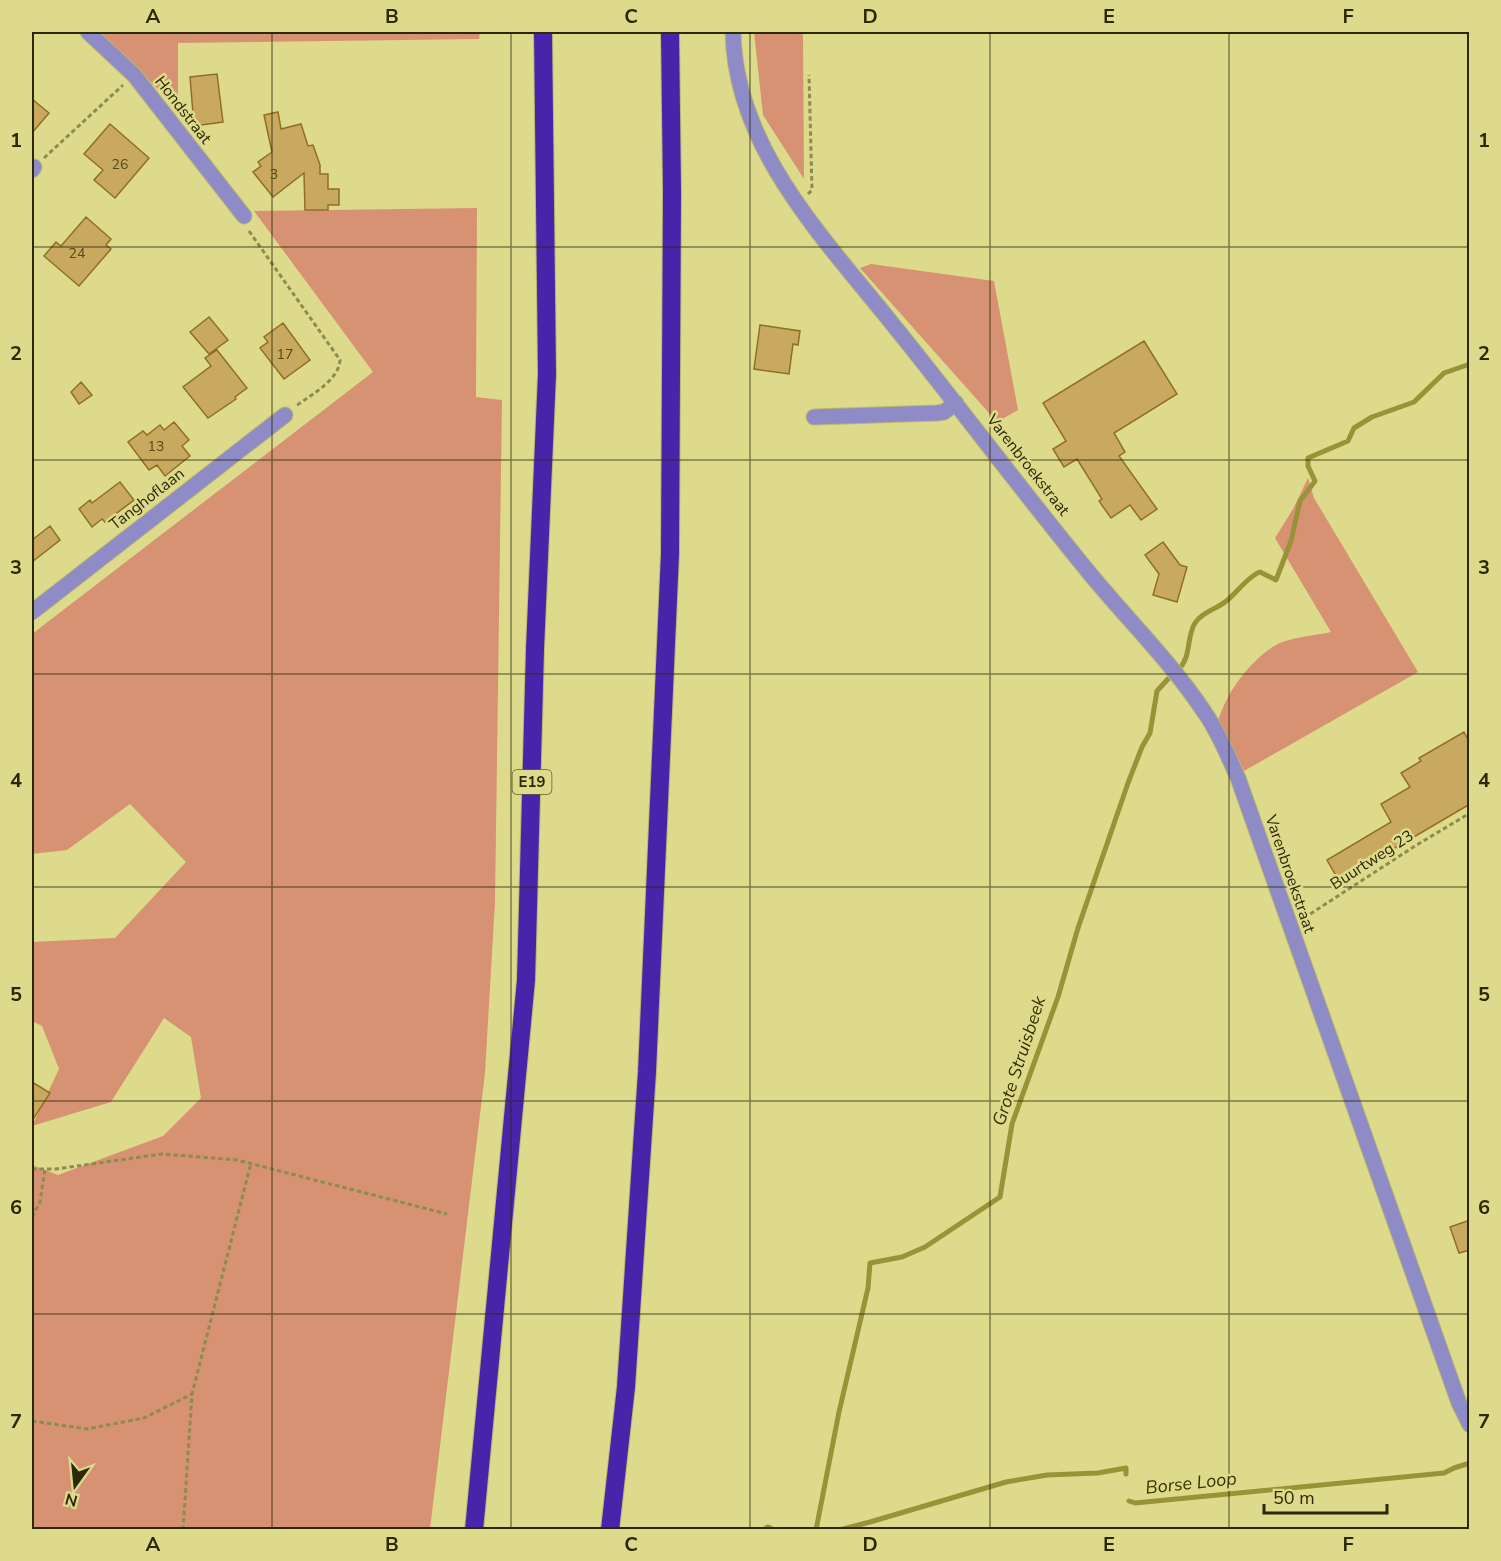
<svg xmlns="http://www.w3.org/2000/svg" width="1501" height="1561" viewBox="0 0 1501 1561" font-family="'Nunito Sans',sans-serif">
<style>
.green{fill:#d69272}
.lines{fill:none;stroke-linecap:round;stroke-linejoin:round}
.stream{stroke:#989337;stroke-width:5}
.building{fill:#c9a85f;stroke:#8f7023;stroke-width:1.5}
.minor-casing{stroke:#bab771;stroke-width:17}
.motorway-casing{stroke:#bab771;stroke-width:20}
.path{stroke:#8e8b50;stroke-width:3;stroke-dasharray:4.5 3;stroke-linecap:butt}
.minor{stroke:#8e8bc7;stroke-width:15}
.motorway{stroke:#4824ab;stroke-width:18}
.grid{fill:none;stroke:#2b2907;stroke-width:1.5;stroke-opacity:0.55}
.labels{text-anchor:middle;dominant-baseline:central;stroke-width:5;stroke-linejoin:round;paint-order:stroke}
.number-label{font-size:14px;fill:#52491d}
.shield{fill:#deda8b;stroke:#615e2f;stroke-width:1.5}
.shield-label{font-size:15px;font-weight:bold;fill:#2b2907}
.street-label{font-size:16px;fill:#2b2907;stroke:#deda8b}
.water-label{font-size:18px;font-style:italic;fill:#363301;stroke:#deda8b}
.neatline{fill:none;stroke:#2b2907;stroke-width:2}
.grid-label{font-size:20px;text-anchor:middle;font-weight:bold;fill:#2b2907}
</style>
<rect width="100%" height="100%" fill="#deda8b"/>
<path class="green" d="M100,32h380l-1,7 -301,4v66z
M754,32h49l1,147 -41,-64z
M477,208l-1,189 26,3 -7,502 -10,171 -55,456h-398v-364l26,10 105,-39 38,-38 -10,-61 -27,-19 -53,84 -79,24 27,-57 -17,-43 -10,-5v-79l83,-4 71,-76 -56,-58 -63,46 -35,4v-220l341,-262 -119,-161z
M871,264l123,17 24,129 -21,12 -137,-154z
M1308,478l6,20 104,174 -174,99 -26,-49c7,-28 33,-63 58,-77 11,-7 42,-10 55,-13l-56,-94 18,-29z"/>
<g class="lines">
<path class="stream" d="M1178,670c14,-13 8,-33 17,-47 6,-10 21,-14 30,-21 11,-8 23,-26 35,-30l16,8 15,-39 9,-40 15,-20 -7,-15v-8l40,-17 6,-13 18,-11 42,-15 30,-29 26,-9
M1129,1501l6,2 309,-30 10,-5 16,-5
M687,1530h13
M763,1530l5,-3 6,3
M816,1530l23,-118 29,-124 2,-25 32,-6 23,-10 75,-50 12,-73 46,-127 20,-69 50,-145 14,-36 8,-14 7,-42 11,-12
M839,1530l31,-8 136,-40 41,-7 51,-2 28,-5v6"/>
</g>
<path class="building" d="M217,74l6,48 -29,4 -4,-49z
M32,99l17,14 -17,20z
M278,112l3,17 20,-5 7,22 5,-1 7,20v9h8v15h11v16h-11v5h-23l-1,-37 -31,24 -20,-25 8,-6 -3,-4 14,-10 -8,-37z
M110,124l39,34 -34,40 -21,-18 9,-10 -19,-16z
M86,217l25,22 -5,6 5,4 -32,37 -35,-30 12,-14 5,4z
M209,317l19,23 -19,14 -19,-22z
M283,323l27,37 -26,19 -24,-31 8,-6 -4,-5z
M760,325l40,6 -2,14 -5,-1 -4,30 -35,-5z
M1144,341l33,53 -63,39 11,19 -6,4 38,53 -16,11 -11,-15 -19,13 -12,-17 3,-2 -25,-40 -13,8 -11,-18 13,-8 -23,-38z
M217,350l30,38 -12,9 1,2 -28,19 -25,-31 28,-21 -6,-8z
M81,382l11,13 -13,9 -8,-12z
M174,422l15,18 -7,6 8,10 -25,20 -8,-11 -8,5 -21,-28 15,-11 4,4 13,-10 4,5z
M120,482l14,18 -29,22 -3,-3 -10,8 -13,-18 11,-9 2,3z
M50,526l10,14 -28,22v-22z
M1163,542l17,23 7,2 -10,35 -24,-7 6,-21 -14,-19z
M1464,732l6,11v61l-131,77 -12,-21 64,-38 -10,-18 29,-17 -9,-14 20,-12 -2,-3z
M32,1082l18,11 -18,28z
M1470,1220v30l-11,3 -9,-26z"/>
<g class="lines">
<g class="minor-casing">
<path id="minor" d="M88,32l46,43 110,141
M733,32c2,113 86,201 153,284 70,86 135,174 205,259 38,46 81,88 114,138 14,20 23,43 33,65l221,625 11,22
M32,170l2,-3
M814,417l123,-4 7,-1 12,-9
M32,612l253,-197"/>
</g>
<g class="motorway-casing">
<path id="motorway" d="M474,1530l52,-550 9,-331 12,-275 -4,-342
M610,1530l16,-143 21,-315 23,-518 2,-362 -2,-160"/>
</g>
<path class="path" d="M44,158l79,-73
M808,194l4,-4 -3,-115
M249,231l91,129c-1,20 -29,35 -44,46
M1304,918l111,-72 55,-33
M32,1169h24l106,-15 75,6 210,54
M32,1217l8,-15 5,-33
M32,1421l55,8 57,-11 48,-24
M183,1530l9,-136 59,-231"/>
<use href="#minor" class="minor"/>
<use href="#motorway" class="motorway"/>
</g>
<path class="grid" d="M272,32v1498M511,32v1498M750,32v1498M990,32v1498M1229,32v1498M32,247h1438M32,460h1438M32,674h1438M32,887h1438M32,1101h1438M32,1314h1438"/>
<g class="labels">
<g class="number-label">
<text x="120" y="164">26</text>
<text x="274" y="174">3</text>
<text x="77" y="253">24</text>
<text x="285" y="354">17</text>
<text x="156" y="446">13</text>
</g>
<rect class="shield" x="512.5" y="770" width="39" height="24" rx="4.5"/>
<g class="shield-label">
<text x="532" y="782">E19</text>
</g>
<g class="street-label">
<text transform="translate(183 110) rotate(52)">Hondstraat</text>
<text transform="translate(1028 465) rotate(52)">Varenbroekstraat</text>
<text transform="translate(147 499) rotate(-38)">Tanghoflaan</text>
<text transform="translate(1372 860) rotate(-33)">Buurtweg 23</text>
<text transform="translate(1290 874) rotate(71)">Varenbroekstraat</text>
</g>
<g class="water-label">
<text transform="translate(1019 1061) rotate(-72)">Grote Struisbeek</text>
<text transform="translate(1191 1483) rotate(-6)">Borse Loop</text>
</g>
</g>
<rect width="1501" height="1561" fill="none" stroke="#deda8b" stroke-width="66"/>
<g transform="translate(75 1486) rotate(195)" stroke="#deda8b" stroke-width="4.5" paint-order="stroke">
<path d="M0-4.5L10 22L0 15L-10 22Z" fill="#2b2907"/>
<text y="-9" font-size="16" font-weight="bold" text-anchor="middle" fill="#2b2907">N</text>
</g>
<path d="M1264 1504v9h123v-9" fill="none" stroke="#2b2907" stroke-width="3"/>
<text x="1273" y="1504" font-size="18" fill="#2b2907" stroke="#deda8b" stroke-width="4.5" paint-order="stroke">50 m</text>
<rect x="33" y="33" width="1435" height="1495" class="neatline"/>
<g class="grid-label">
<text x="153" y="23">A</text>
<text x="392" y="23">B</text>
<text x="631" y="23">C</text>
<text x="870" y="23">D</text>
<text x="1109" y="23">E</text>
<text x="1348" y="23">F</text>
<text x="16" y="147">1</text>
<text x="1484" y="147">1</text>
<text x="16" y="360">2</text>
<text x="1484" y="360">2</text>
<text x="16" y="574">3</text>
<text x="1484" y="574">3</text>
<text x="16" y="787">4</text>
<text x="1484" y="787">4</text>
<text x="16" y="1001">5</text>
<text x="1484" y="1001">5</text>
<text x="16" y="1214">6</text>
<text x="1484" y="1214">6</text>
<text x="16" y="1428">7</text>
<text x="1484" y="1428">7</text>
<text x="153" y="1551">A</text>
<text x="392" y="1551">B</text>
<text x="631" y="1551">C</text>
<text x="870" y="1551">D</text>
<text x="1109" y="1551">E</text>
<text x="1348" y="1551">F</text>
</g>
</svg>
